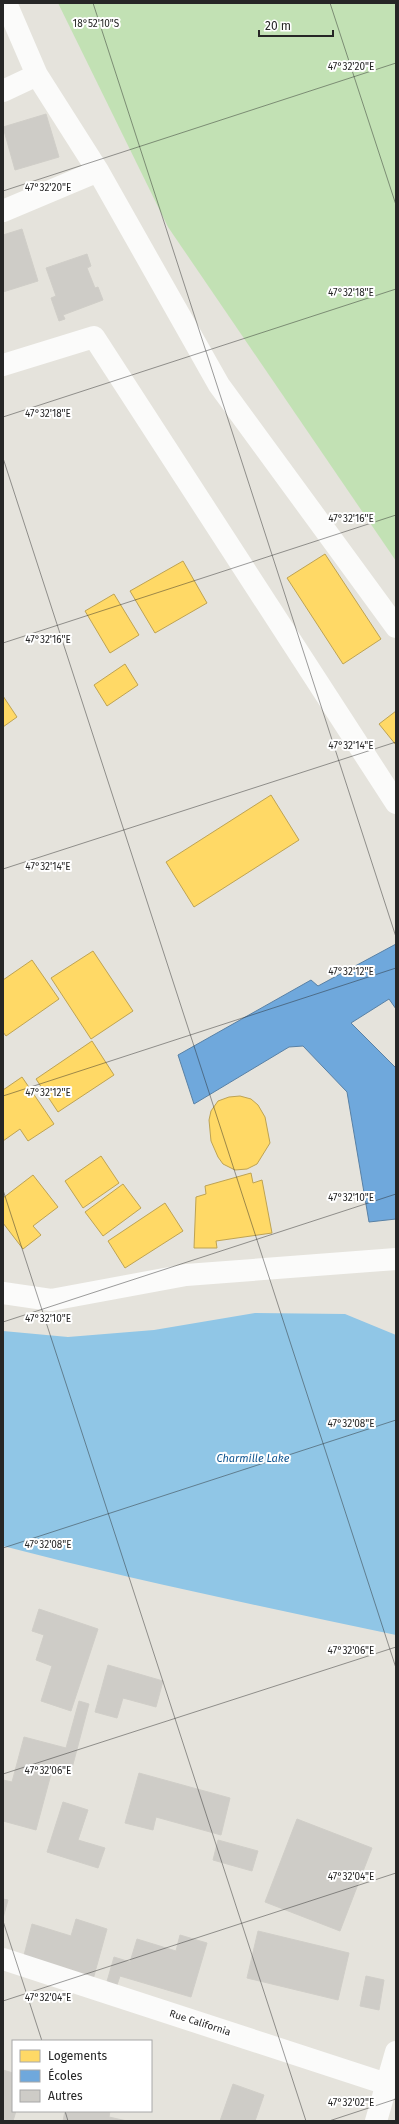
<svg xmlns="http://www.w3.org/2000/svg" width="399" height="2124" viewBox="0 0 399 2124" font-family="'Fira Sans',sans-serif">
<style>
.green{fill:#c2e1b4}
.water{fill:#90c6e6}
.homes{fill:#ffd966;stroke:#bea353}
.schools{fill:#6fa8dc;stroke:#5981a5}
.building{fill:#ceccc7;stroke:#d0cec8}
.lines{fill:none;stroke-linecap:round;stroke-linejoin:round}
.minor{stroke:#fbfbfa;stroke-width:22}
.ticks{fill:none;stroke:#262626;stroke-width:1;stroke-opacity:0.45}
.labels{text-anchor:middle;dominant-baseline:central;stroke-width:4;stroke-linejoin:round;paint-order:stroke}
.street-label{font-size:10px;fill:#262626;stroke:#fff}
.water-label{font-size:11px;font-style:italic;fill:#105691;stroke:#fff}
.ticks-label{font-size:10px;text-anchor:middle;fill:#262626;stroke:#fff;stroke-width:4;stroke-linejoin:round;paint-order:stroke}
</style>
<rect width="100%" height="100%" fill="#e5e3dc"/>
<path class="green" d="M58,3h338v558l-228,-334z"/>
<path class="water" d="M255,1313l90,1 51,21v300c-132,-28 -263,-55 -393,-89v-215l65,6 86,-7z"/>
<path class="homes" d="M325,554l56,85 -38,25 -56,-86z
M183,561l24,42 -52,30 -25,-42z
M114,594l25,41 -29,18 -25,-42z
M125,664l13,21 -31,21 -13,-21z
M3,696l14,21 -14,10z
M396,711v34l-17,-21z
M271,795l28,45 -105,67 -28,-45z
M93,951l40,60 -42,28 -40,-61z
M32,960l27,39 -53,37 -3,-4v-52z
M92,1041l22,34 -56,37 -22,-33z
M22,1077l32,47 -26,17 -8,-12 -17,12v-51z
M240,1096l11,3 7,6 7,12 5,26 -13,21 -10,5 -12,1 -12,-6 -5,-7 -7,-16 -2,-21 2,-9 7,-10 11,-4z
M101,1156l18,27 -36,25 -18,-27z
M251,1173l2,10 9,-3 10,53 -56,8 1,7h-23l2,-51 10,-3 -1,-8z
M33,1175l25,32 -25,19 8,9 -18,14 -20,-26v-25z
M123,1184l18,24 -38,28 -18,-24z
M165,1203l18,28 -58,37 -17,-27z"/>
<path class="schools" d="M396,944v65l-7,-10 -38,24 45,45v151l-27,3 -22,-130 -44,-46 -14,1 -95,57 -16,-49 133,-75 7,6z"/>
<path class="building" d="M46,114l13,43 -44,13 -12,-43z
M22,229l16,52 -35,11v-57z
M87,254l4,12 -4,2 8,20 3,-1 5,13 -40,15 2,4 -6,2 -8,-23 5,-2 -10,-28z
M39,1609l59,20 -27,82 -30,-10 11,-35 -16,-6 8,-25 -12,-4z
M108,1665l55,16 -7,26 -33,-9 -6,20 -22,-6z
M79,1701l10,3 -17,64 -18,-5 -18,67 -33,-9v-41l9,2 12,-45 42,11z
M139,1773l91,25 -9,37 -65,-18 -3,13 -28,-7z
M63,1802l25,8 -10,30 27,8 -7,20 -51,-16z
M297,1819l75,29 -32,83 -75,-29z
M218,1840l40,11 -6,20 -39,-11z
M3,1899l5,1 -5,18z
M76,1919l31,10 -15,54 -70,-20 10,-39 39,12z
M258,1931l91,22 -11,47 -91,-22z
M180,1935l27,8 -16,54 -71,-21 -4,12 -10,-3 8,-28 16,5 7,-23 39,12z
M366,1976l18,4 -5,30 -19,-4z
M3,2070l10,3v38h3l-3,10h-10z
M233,2084l31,11 -9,26h-35z
M65,2111h45l-1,6 18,4h-64z"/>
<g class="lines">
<path class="minor" d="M6,3l31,72 61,96 121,214 177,242
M3,91l34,-16
M3,211l95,-40
M3,365l91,-28 302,466
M3,1293l48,7 135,-25 210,-16
M3,1959l393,128
M376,2121l20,-69"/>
</g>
<path class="ticks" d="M93,3l303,934M330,3l66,202M3,191l393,-128M3,417l393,-128M3,458l393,1210M3,643l393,-128M3,869l393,-127M3,1096l393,-128M3,1190l303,931M3,1322l393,-128M3,1548l393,-128M3,1774l393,-127M3,1921l39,120M3,2001l393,-128M65,2111l3,10M329,2121l67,-22"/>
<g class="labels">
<g class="street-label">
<text transform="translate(200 2023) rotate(18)">Rue California</text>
</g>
<g class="water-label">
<text x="253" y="1458">Charmille Lake</text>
</g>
</g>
<g class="ticks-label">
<text x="96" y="27">18°52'10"S</text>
<text x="351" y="70">47°32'20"E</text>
<text x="48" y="191">47°32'20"E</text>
<text x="351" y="296">47°32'18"E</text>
<text x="48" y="417">47°32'18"E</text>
<text x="351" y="522">47°32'16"E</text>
<text x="48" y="643">47°32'16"E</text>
<text x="351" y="749">47°32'14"E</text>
<text x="48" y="870">47°32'14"E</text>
<text x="351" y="975">47°32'12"E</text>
<text x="48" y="1096">47°32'12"E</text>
<text x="351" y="1201">47°32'10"E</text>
<text x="48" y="1322">47°32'10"E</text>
<text x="351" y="1427">47°32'08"E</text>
<text x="48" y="1548">47°32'08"E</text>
<text x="351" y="1654">47°32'06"E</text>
<text x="48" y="1774">47°32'06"E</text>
<text x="351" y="1880">47°32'04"E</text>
<text x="48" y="2001">47°32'04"E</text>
<text x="351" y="2106">47°32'02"E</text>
</g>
<rect width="399" height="2124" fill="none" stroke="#262626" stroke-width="8"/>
<rect x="12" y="2040" width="140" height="72" fill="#ffffff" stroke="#a8a8a8"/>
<rect x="20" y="2050" width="20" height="12" fill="#ffd966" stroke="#a8a8a8"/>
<text x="48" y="2060" font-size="12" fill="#262626">Logements</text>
<rect x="20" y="2070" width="20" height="12" fill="#6fa8dc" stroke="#a8a8a8"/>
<text x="48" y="2080" font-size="12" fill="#262626">Écoles</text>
<rect x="20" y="2090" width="20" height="12" fill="#ceccc7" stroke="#a8a8a8"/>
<text x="48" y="2100" font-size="12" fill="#262626">Autres</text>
<path d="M259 30v6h74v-6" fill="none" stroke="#262626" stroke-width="2"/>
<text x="265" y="30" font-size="12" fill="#262626" stroke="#ffffff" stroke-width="3" paint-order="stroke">20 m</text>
</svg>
